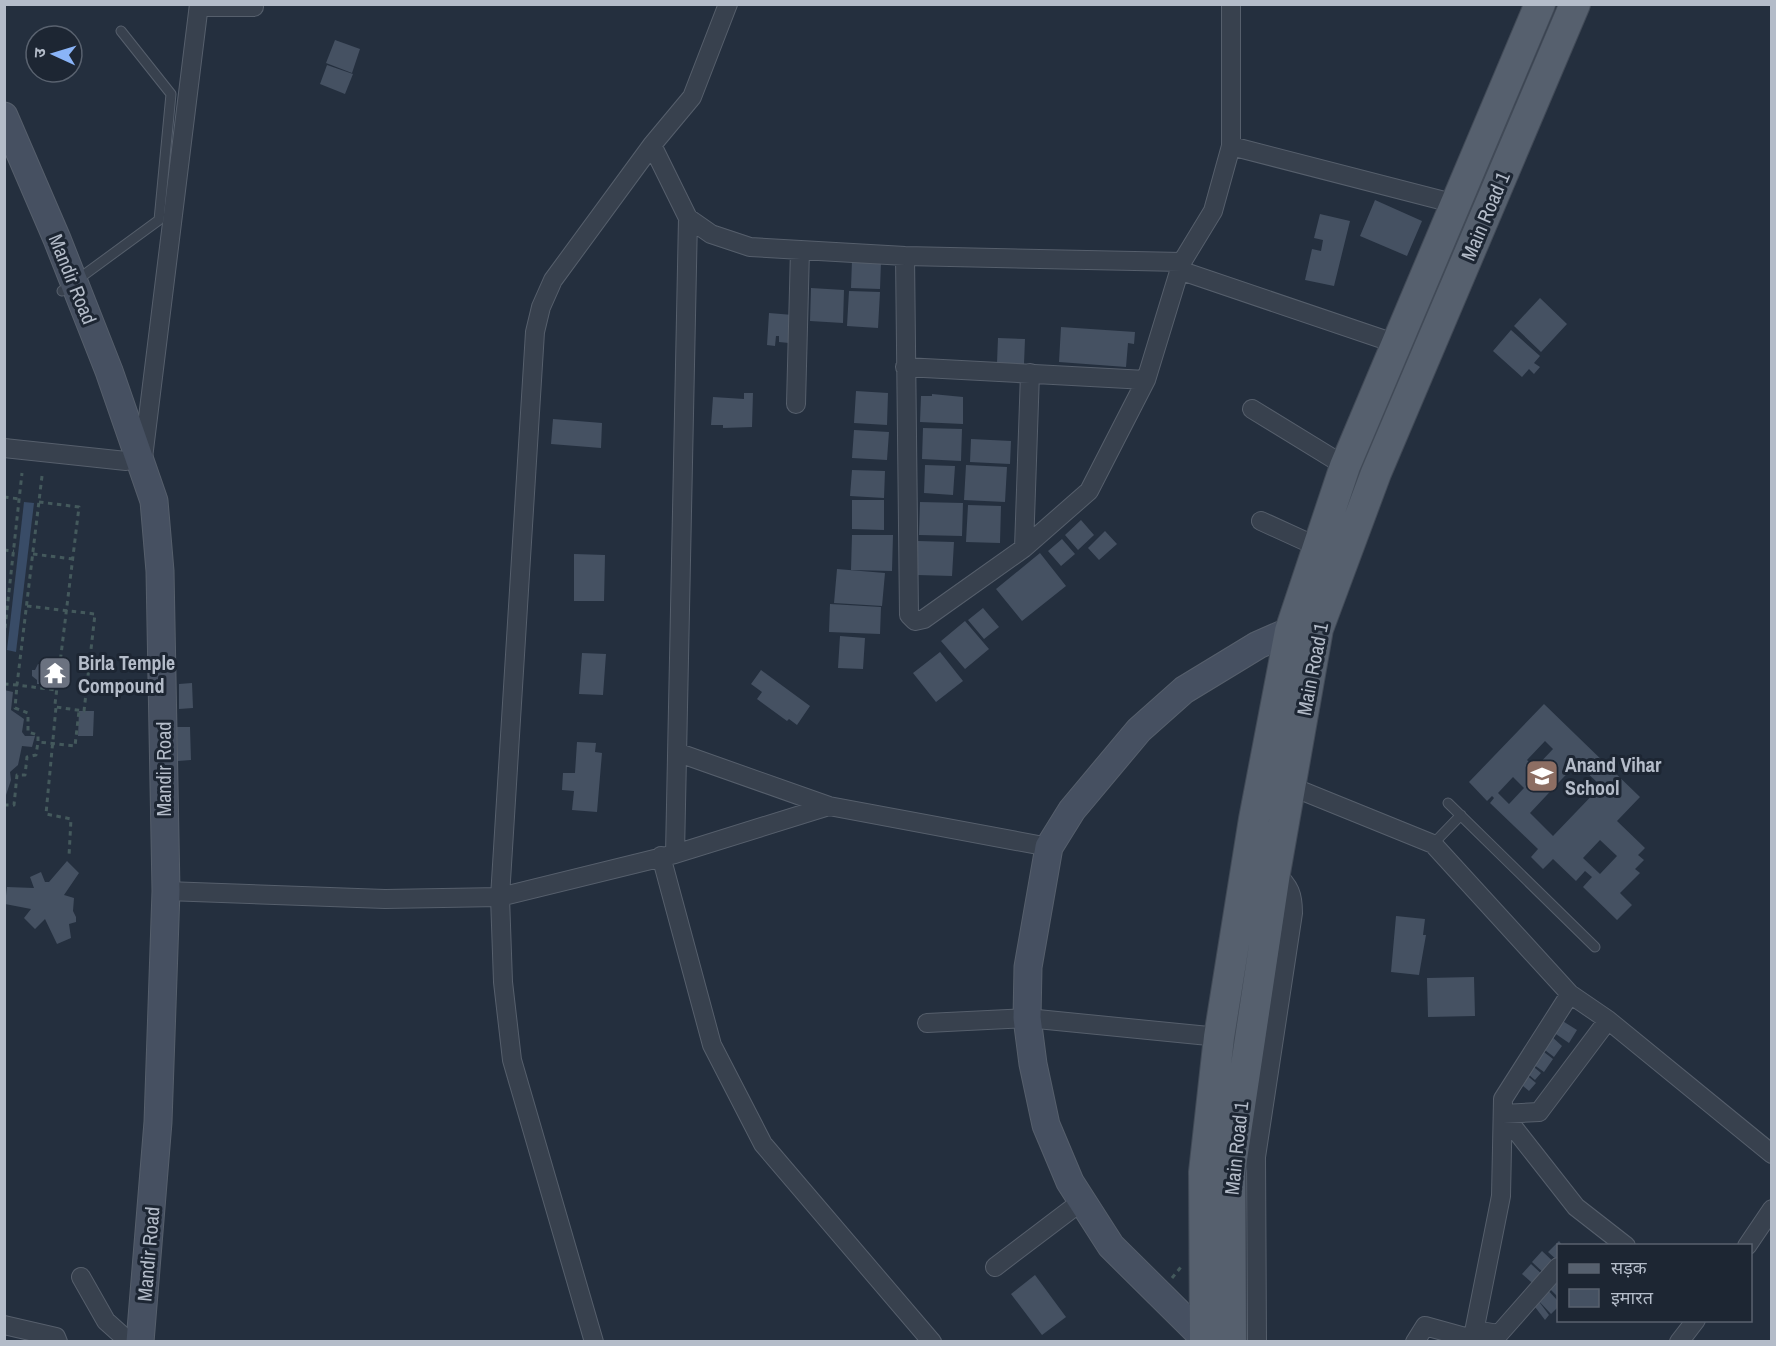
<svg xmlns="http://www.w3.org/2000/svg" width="1776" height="1346" viewBox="0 0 1776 1346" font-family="'Archivo Narrow','Noto Sans Devanagari',sans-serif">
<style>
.water{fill:#394c67}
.building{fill:#455162;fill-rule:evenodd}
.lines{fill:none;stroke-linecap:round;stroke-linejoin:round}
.lane-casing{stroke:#565f6c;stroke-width:11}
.street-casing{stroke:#565f6c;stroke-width:20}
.secondary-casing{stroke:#565f6c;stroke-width:29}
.primary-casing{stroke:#414a57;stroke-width:32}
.path{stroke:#44595c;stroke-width:3;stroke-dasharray:4.5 4.5;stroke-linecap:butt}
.lane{stroke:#38414e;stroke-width:9}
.street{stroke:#38414e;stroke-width:18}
.secondary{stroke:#465061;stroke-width:27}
.primary{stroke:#56606e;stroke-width:30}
.labels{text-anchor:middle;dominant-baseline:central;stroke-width:6;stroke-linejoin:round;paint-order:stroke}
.street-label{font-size:20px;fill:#b4bcc9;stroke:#1d2633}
.poi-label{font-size:20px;font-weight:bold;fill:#b4bcc9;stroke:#1d2633;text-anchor:start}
</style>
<rect width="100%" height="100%" fill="#242f3e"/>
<path class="water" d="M24,502l10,1 -18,149 -9,-2z"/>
<path class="building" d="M335,40l25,9 -8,24 -26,-10z
M327,65l26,9 -8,20 -25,-10z
M1375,200l47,21 -15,35 -47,-20z
M1320,214l30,7 -16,65 -29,-6 7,-31 9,2 2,-11 -9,-2z
M852,260l29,2 -1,27 -29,-1z
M811,288l33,2 -1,33 -33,-2z
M849,291l31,1 -2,36 -31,-2z
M1540,298l27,26 -26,28 -27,-26z
M769,313l24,2 -4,28 -10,-1v-6h-3l-1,10 -8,-1z
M1061,327l74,5 -1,12 -6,-1 -2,24 -67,-5z
M1511,330l29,26 -6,7 6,4 -6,7 -5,-5 -7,8 -29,-26z
M998,338l27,1 -1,25 -27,-1z
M856,391l32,2 -1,32 -33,-2z
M744,393h9l-1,34 -29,1v-3h-12l2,-28 31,2z
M932,394l31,3v27l-43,-2 1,-26h11z
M553,419l49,4 -1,25 -50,-4z
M923,428l39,1 -1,32 -39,-2z
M854,430l35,2 -2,28 -35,-2z
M971,439l40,2 -1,23 -40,-2z
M925,465l30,1 -2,29 -29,-2z
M966,465l41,2 -2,35 -41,-2z
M852,470l33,1 -1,27 -34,-2z
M852,500h32v30l-32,-1z
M920,502l43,1 -1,33 -43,-1z
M968,505l33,1 -1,37 -34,-1z
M1081,520l13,15 -16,15 -13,-15z
M1105,531l12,13 -18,16 -11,-12z
M852,535h41l-1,36 -41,-1z
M1062,539l13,15 -14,12 -13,-15z
M918,541l36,1 -2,34 -35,-1z
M1040,553l26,33 -44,35 -26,-32z
M574,554l31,1 -1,46h-30z
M837,569l48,4 -3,33 -48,-3z
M830,604l51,3 -1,27 -51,-2z
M983,608l16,19 -15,12 -16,-19z
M965,621l24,28 -24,20 -24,-28z
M840,636l25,2 -2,31 -25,-1z
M940,652l23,29 -27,21 -23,-29z
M582,653l24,1 -3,41 -24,-1z
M38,664l6,1 6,6 -8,13h-5v-4l-5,-4v-6h3z
M761,670l49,36 -13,19 -8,-6 -2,2 -30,-22 5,-7 -11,-8z
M192,683l1,25 -14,1v-25z
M4,690l9,2 -2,18 13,9 -2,13 3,4h10l-3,11 -10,-1 -4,19 -8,7 1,8 -6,18z
M1544,704l96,93 -23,24 28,27 -7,7 6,5 -9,9 5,4 -20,20 12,12 -15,15 -34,-33 9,-10 -7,-6 -9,10 -23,-22 -10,10 -12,-12 7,-8 -48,-46 4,-5 -2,-2 -5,5 -18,-19zM1545,741l8,8 -18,19 -8,-8zM1577,763l24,23 -48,50 -23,-23zM1513,777l11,11 -15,16 -11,-11zM1600,840l17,16 -17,18 -17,-16z
M79,711h15l-1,25h-15z
M177,727h13l1,33 -13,1z
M577,742l19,1 -1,9 7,1 -5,59 -25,-2 2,-19 -12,-1 1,-17h12z
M67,861l12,12 -15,22 10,3 -1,13 3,6v5l-7,2 2,14 -14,6 -12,-25 -10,10 -11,-11 7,-9 -26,-5 2,-17 27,1 -4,-11 11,-5 4,10h4z
M1396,916l29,3 -2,16h3l-7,40 -28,-3z
M1474,977l1,39 -47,1 -1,-39z
M1561,1020l16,10 -8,13 -16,-11z
M1550,1035l12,11 -8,11 -13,-10z
M1540,1049l13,10 -9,13 -14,-10z
M1529,1063l12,10 -6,7 -12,-10z
M1524,1073l12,10 -7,8 -12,-10z
M1559,1241l4,5h-5v15l-10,-9z
M1542,1251l16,15 -10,11 -16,-15z
M1531,1264l15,14 -8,10 -16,-14z
M1558,1272v25l-12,-12z
M1035,1275l31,42 -24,18 -31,-41z
M1545,1287l13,14v6l-7,7 -16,-17z
M1537,1299l12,16 -4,5 -13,-17z"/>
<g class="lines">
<g class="lane-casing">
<path id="lane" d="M62,291l97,-71 12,-126 -50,-63
M1448,803l147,144
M1433,844l28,-29"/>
</g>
<g class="street-casing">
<path id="street" d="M199,7h55
M652,145l36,73 23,16 39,13 155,9 277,6
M1231,146l225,58
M905,256l4,359 6,6 9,-2 100,-71 65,-57 57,-111 36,-118 31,-51 18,-65v-142
M1179,270l218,74
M905,367l241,13
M796,404l4,-154
M1252,409l93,57
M4,448l122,13
M143,458l56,-454
M1261,521l57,26
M1024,548l6,-175
M679,753l150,53 220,41
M1290,786l143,58 137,150 38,26 164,134
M675,854l13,-636
M661,856l51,189 51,99 169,198
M166,891l219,8 115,-2 175,-43 154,-48
M1608,1020l-69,92 -36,2 73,93 50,39
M927,1023l100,-5 192,19
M1747,1246l25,-37
M995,1267l87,-66
M81,1277l25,44 20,18
M4,1325l52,12 2,5
M1474,1330l25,4 59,-67
M594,1342l-82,-282 -9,-78 -3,-85 35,-565 6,-25 12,-27 99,-135 40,-48 36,-93
M1257,1342l-1,-185 37,-244c0,-18 -3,-27 -18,-40
M1415,1342l10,-16 47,13
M1472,1342l29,-146 2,-97 67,-105
M1679,1342l17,-22"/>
</g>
<g class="secondary-casing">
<path id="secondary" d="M4,116l53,123 52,132 45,130 6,70 6,320 -8,231 -18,220
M1205,1339l-94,-93 -41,-64 -24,-57 -13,-61 -6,-46 1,-51 21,-120 23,-37 67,-80 45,-40 74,-45 32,-14"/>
</g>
<g class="primary-casing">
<path id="primary" d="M1205,1342l-1,-170 15,-135 35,-218 36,-188 55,-165 195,-462
M1231,1342l-1,-170 45,-299 43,-244 58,-156 199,-469"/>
</g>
<path class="path" d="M42,476l-25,209 39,5
M4,497l16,2
M39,502l40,5 -24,197 1,3 -10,107 25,5 -2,37
M4,550l10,1
M33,554l40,5
M27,606l68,8 -11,97 -28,-4
M4,637l18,-164
M4,684l13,1 -2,23 13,5v19l10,3v7l37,4 4,-35
M4,805h10l3,-30h8l2,-18 9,-2 2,-13
M1172,1278l9,-11"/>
<use href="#lane" class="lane"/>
<use href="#street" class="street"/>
<use href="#secondary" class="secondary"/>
<use href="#primary" class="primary"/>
</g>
<defs>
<g id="temple-square" transform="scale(1.725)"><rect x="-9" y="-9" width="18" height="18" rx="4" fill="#6b7280" stroke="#1d2633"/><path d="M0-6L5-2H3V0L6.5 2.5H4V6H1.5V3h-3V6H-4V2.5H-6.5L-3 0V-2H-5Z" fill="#fff"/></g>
<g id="school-square" transform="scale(1.725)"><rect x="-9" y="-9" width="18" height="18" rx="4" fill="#8d6e63" stroke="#1d2633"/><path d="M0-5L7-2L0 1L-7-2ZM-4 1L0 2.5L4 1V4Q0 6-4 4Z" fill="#fff"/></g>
</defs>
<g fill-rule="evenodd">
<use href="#temple-square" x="55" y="673"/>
<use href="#school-square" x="1542" y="776"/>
</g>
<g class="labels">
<g class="street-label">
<text transform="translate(1485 216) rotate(-67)">Main Road 1</text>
<text transform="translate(73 279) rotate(68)">Mandir Road</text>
<text transform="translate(1312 669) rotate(-79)">Main Road 1</text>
<text transform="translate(163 769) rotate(-90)">Mandir Road</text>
<text transform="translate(1236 1148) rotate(-84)">Main Road 1</text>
<text transform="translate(148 1254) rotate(-85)">Mandir Road</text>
</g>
<g class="poi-label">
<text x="78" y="662">Birla Temple<tspan x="78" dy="23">Compound</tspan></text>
<text x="1565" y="764">Anand Vihar<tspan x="1565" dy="23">School</tspan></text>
</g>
</g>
<rect width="1776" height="1346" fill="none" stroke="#b4bcc9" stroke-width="12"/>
<rect x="1557" y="1244" width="195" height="78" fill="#1d2633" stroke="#59626f" stroke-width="1.5"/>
<rect x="1569" y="1264" width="30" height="9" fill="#56606e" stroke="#59626f" stroke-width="1.5"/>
<text x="1611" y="1274" font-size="18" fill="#b4bcc9">सड़क</text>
<rect x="1569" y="1289" width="30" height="18" fill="#455162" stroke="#59626f" stroke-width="1.5"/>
<text x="1611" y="1304" font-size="18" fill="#b4bcc9">इमारत</text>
<g transform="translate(54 54) rotate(274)"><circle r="28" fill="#1d2633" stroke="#59626f" stroke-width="1.5"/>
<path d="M0-4.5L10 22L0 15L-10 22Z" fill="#8ab4f8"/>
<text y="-9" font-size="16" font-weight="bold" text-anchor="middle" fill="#b4bcc9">उ</text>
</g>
</svg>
